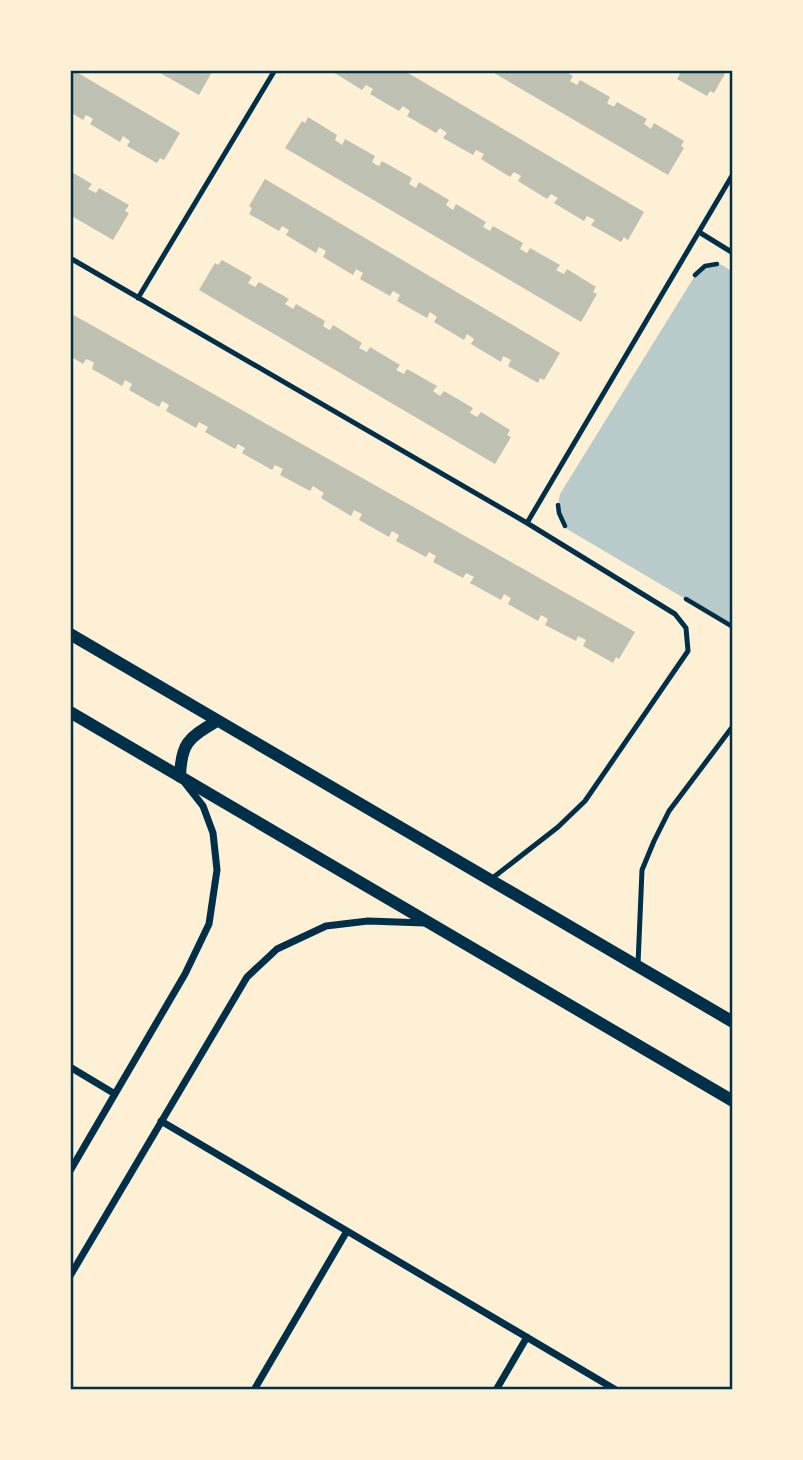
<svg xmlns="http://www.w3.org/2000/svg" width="803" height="1460" viewBox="0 0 803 1460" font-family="'PT Sans Narrow',sans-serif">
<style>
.green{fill:#b9caca}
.building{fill:#bec0b2}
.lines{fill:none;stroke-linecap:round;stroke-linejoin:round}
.path{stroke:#003049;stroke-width:4.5}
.service{stroke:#003049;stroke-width:5}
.minor{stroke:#003049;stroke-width:7}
.tertiary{stroke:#003049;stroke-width:12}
.neatline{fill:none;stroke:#003049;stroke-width:2.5}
</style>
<rect width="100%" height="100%" fill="#fdf0d5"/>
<path class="green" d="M716,264l6,1 11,7v355l-166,-98c-8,-11 -10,-22 -7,-35l136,-220 4,-5z"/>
<path class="building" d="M70,70h3l107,63 -16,27 -4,-2 -3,5 -30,-17 3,-5 -7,-5 -3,6 -30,-18 3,-5 -3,-2 -4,-2 -3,5 -13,-8z
M155,70h58l-14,25z
M334,70h69l241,142 -16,28 -4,-3 -3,5 -30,-17 4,-5 -8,-4 -3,5 -30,-18 4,-5 -7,-4 -4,5 -29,-18 3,-5 -7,-4 -4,5 -29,-18 3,-5 -8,-4 -3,5 -30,-17 4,-5 -7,-5 -4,5 -29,-17 3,-5 -7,-5 -4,5 -29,-17 3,-5 -7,-4 -4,5 -29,-18z
M489,70h75l9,6 -3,5 7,4 3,-5 30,17 -3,6 7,4 3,-5 30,17 -3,5 7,5 3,-6 30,18 -3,5 3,2 -16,27z
M674,70h53l-13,23 -4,-2 -3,5 -30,-17 3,-5z
M308,117l29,18 -2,5 7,5 3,-6 30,17 -3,6 3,2 4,2 3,-5 30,17 -3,6 7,4 3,-6 30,18 -3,5 7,5 3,-6 30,18 -3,5 7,4 3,-5 30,17 -3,6 7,4 3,-5 30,17 -4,5 8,4 3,-5 29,18 -3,5 4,2 -16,28 -296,-174 17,-27 3,2z
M70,171l22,13 -4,5 8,4 3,-5 30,17 -4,6 4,2 -16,27 -43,-25z
M265,179l295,174 -16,27 -4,-2 -2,5 -30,-17 3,-6 -8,-4 -2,6 -30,-18 3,-5 -4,-3 -3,-2 -3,6 -30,-18 3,-5 -7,-5 -3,6 -30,-17 3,-6 -7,-4 -3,5 -30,-17 3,-6 -7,-4 -3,6 -30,-18 3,-6 -7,-4 -3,6 -30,-18 3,-5 -7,-4 -3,5 -30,-17 3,-6 -3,-2z
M222,260l30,17 -4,6 7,4 4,-5 30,17 -4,5 8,5 3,-5 29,17 -2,5 3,2 4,2 3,-5 29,18 -3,5 8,4 3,-5 30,18 -4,5 8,4 3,-5 30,17 -4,5 4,3 3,2 4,-5 29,17 -3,5 7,4 4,-5 29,18 -3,5 4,2 -16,27 -296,-174 16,-27 3,2z
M70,313l565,319 -16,27 -3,-2 -3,6 -30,-17 3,-6 -8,-4 -2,5 -31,-16 3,-6 -7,-4 -3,6 -30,-17 3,-6 -7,-4 -3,6 -31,-17 4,-6 -8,-4 -3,5 -30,-16 3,-6 -7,-4 -3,5 -30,-16 3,-6 -7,-4 -3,6 -30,-17 3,-6 -8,-4 -3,6 -30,-18 3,-5 -11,-7 -3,5 -30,-16 3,-6 -8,-4 -3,5 -30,-17 3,-5 -7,-4 -3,5 -30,-17 3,-5 -9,-5 -3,6 -30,-17 3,-6 -7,-4 -3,6 -30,-17 3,-6 -7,-4 -3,6 -30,-17 2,-6 -3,-2 -5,-2 -3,5 -13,-8z"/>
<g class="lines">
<path class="path" d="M695,275l10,-9 12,-2
M558,505l1,8 6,13
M686,599l47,28"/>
<path class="service" d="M699,232l34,21
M70,258l457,265 148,91 11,14 2,23 -103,150 -27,26 -68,53
M138,298l137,-228
M527,523l206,-349
M638,964l4,-94 12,-29 15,-30 64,-85"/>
<path class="minor" d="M70,1067l45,27
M161,1121l455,269
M70,1171l115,-197 24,-50 8,-54 -4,-37 -10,-27 -18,-23
M70,1276l177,-299 30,-28 49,-23 42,-5 57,2
M254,1390l93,-159
M496,1390l31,-53"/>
<path class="tertiary" d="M70,634l663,388
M70,712l663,389
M180,777c1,-35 9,-39 37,-56"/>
</g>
<rect width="803" height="1460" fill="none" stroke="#fdf0d5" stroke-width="144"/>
<rect x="72" y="72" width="659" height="1316" class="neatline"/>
</svg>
